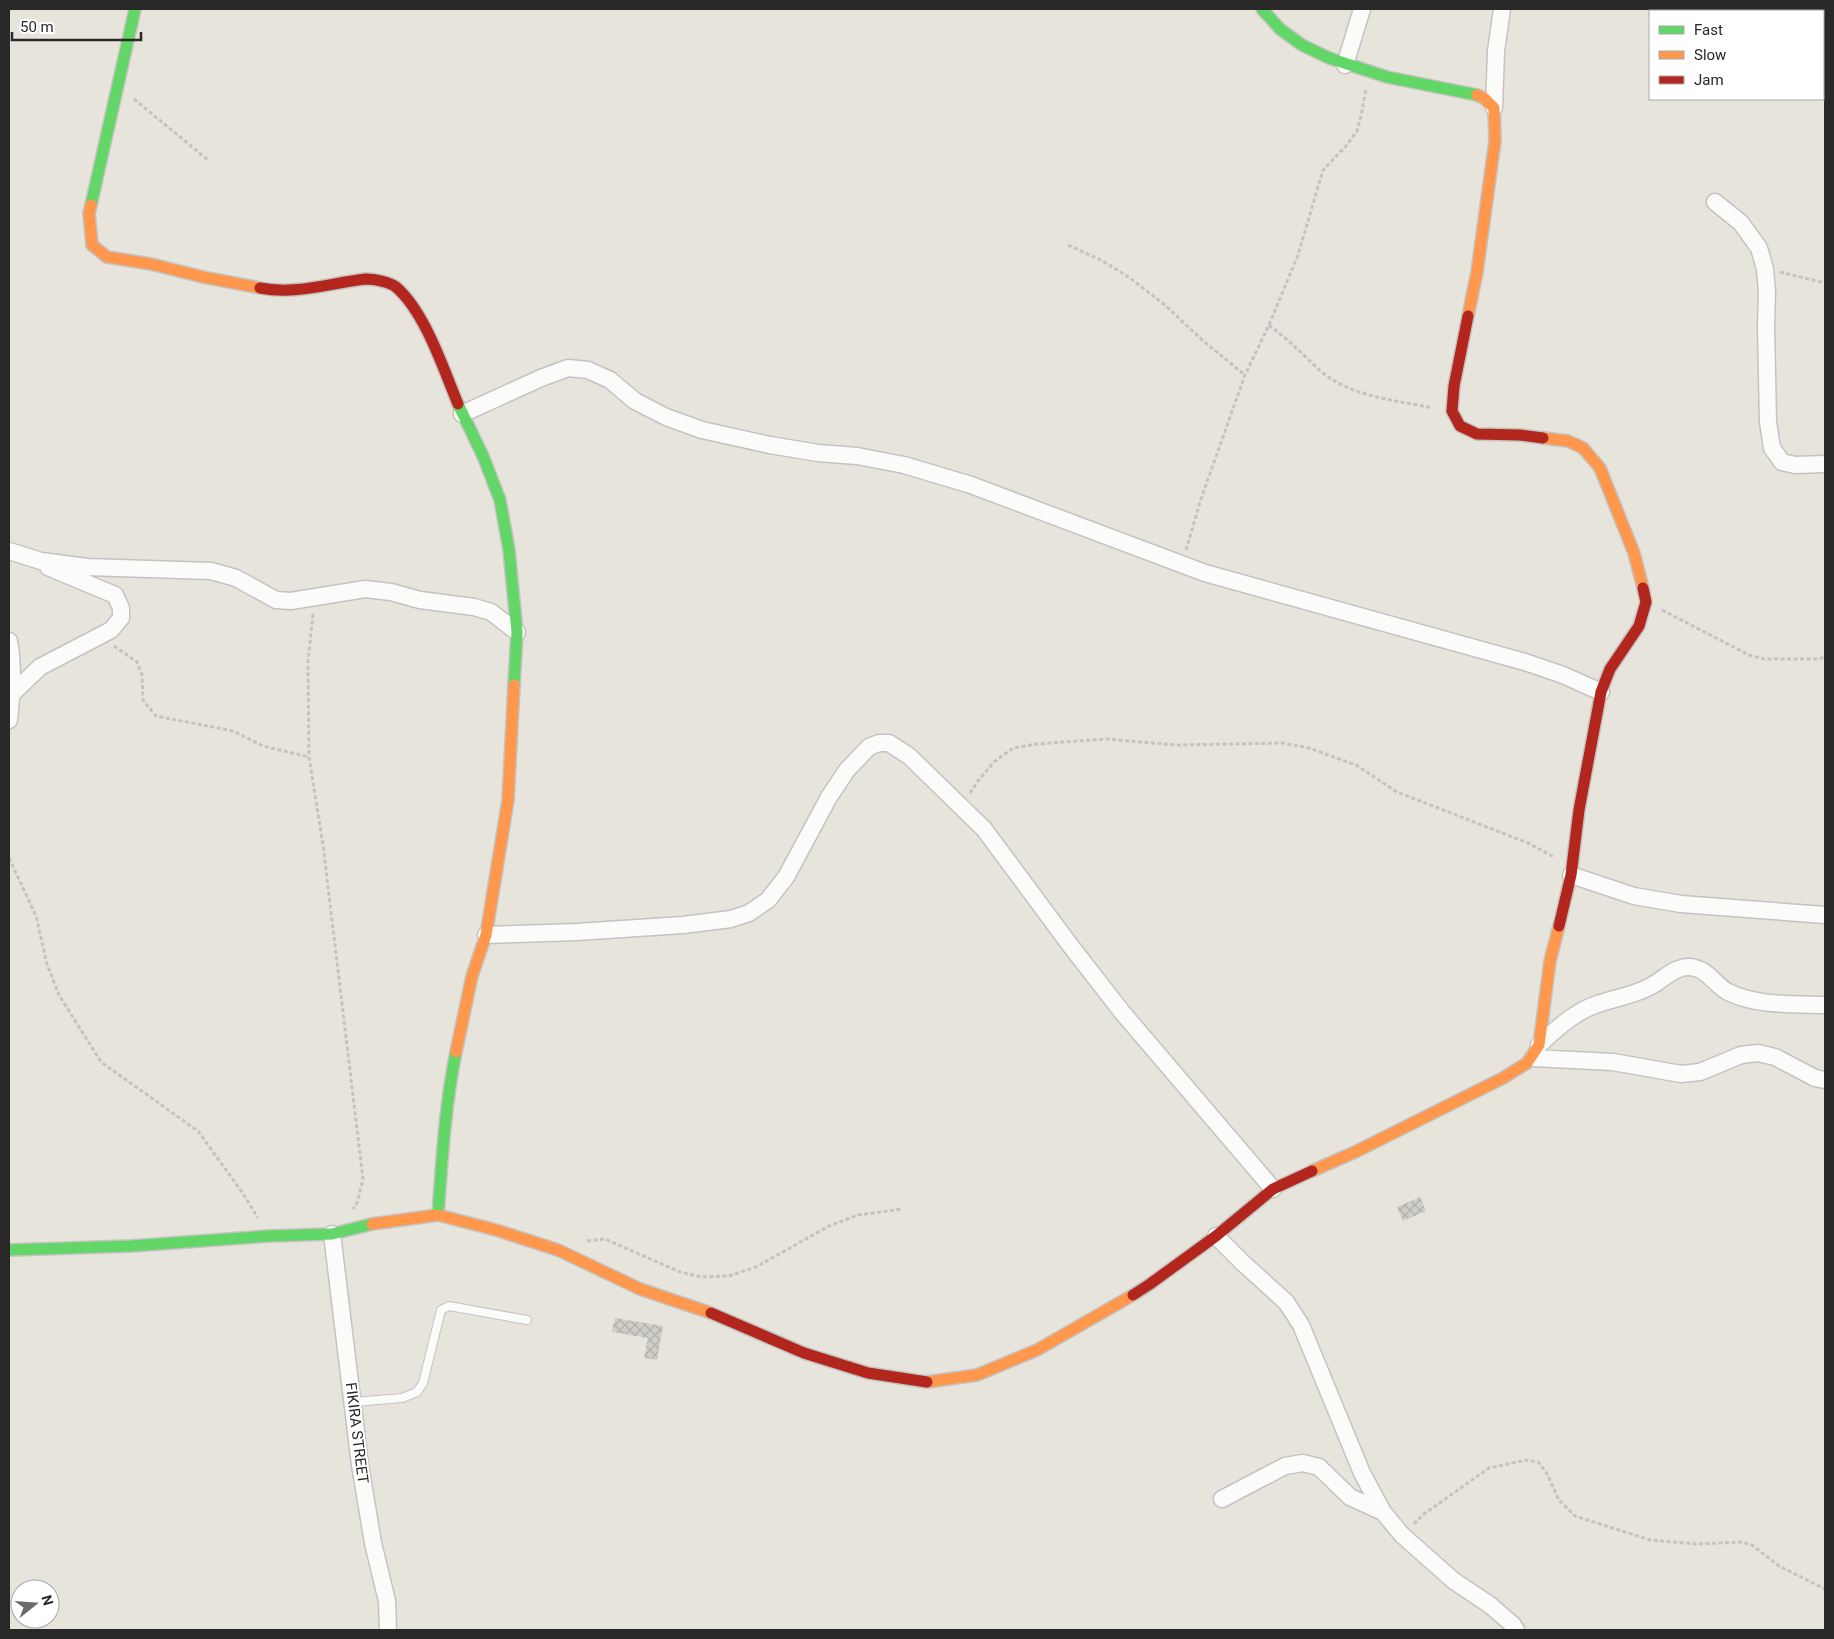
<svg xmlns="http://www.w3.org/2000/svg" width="1834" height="1639" viewBox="0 0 1834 1639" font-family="Roboto,sans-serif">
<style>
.building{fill:url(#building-cross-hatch)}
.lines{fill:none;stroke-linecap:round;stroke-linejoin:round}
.lane-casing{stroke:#c4c3c2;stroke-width:10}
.street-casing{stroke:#c4c3c2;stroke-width:19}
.fast-casing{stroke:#c4c3c2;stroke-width:14}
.slow-casing{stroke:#c4c3c2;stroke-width:14}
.jam-casing{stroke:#c4c3c2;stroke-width:14}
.path{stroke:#c4c3c3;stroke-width:3;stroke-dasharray:4 2.5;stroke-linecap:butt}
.lane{stroke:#fbfbfa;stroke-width:8}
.street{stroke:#fbfbfa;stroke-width:16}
.fast{stroke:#63d668;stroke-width:11}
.slow{stroke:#ff974d;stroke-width:11}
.jam{stroke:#b3261e;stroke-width:11}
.labels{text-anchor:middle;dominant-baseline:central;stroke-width:4;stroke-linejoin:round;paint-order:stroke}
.street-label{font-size:15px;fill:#282828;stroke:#fff}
</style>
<defs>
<pattern id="building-cross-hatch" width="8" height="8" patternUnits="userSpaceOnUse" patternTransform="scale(1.25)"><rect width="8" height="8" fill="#cfcdc8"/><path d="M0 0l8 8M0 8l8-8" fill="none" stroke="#b2b0ac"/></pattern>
</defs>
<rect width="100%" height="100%" fill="#e7e4dc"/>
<path class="building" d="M1420,1197l6,14 -23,10 -6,-14z
M615,1318l48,8 -6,34 -13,-2 4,-20 -36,-6z"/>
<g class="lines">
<g class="lane-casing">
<path id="lane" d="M354,1402l48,-4 15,-6 6,-9 18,-73 8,-4 78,14"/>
</g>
<g class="street-casing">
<path id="street" d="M1345,65l17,-56
M1494,108l2,-57 6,-42
M1715,202l26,21 18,25 6,21 2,23 -1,34 2,96 4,26 10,14 13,3 30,-1
M462,414l79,-36 27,-10 20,2 22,10 25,21 31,16 36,13 68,15 48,8 39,3 47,9 67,20 234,88 320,89 38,13 38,17
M9,551l32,10 46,6 124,4 25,7 40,22 15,1 74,-12 26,3 29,8 54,7 17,5 26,20
M9,641c5,26 3,53 0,79
M13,693l27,-26 71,-37 10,-12v-10l-6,-13 -67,-28
M1571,875l63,21 47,8 144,11
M486,935l91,-3 106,-7 48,-6 18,-6 19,-13 18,-23 43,-80 18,-27 22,-23 10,-4h10l20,13 75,73 86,116 52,67 151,177
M1539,1045c12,-11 24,-23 38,-31 22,-15 51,-15 74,-28 14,-7 26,-23 44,-18 14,3 21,18 33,24 28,14 66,12 97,13
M1533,1058l80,4 68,12 19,-2 41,-17 17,-2 17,4 40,21 10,2
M332,1234l28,231 13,78 14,58 1,29
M1216,1236l27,27 43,39 15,23 61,148 21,39 19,23 52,46 36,24 23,20 3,5
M1222,1499l63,-33 18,-3 16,4 31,30 33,15"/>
</g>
<g class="fast-casing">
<path id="fast" d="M1262,9l18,20 22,16 27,13 58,19 90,18
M91,205l44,-196
M458,404l25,52 17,44 9,50 8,82 -3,53
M438,1215c4,-55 7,-109 18,-163
M9,1250l122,-4 138,-10 63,-2 40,-10"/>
</g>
<g class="slow-casing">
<path id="slow" d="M91,205l-2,8 3,32 15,12 44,7 52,13 57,11
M1468,316l9,-44 18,-131 -1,-33 -10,-10 -7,-3
M1543,438l25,3 15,7 17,20 34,85 9,35
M456,1052l16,-76 14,-41 22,-135 6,-115
M1312,1171l43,-19 148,-74 24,-15 12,-18 11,-84 9,-35
M372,1224l66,-9 58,15 62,20 82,39 71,24
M927,1382l50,-7 60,-25 96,-55"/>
</g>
<g class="jam-casing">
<path id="jam" d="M260,288c36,7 70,-5 106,-9 7,0 24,3 30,8 29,25 47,81 62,117
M1468,316l-14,70 -2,25 8,15 17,8 43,1 23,3
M1559,926l12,-51 8,-65 22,-118 9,-23 29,-43 7,-24 -3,-14
M1133,1295l17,-11 66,-48 57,-47 39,-18
M711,1313l93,40 64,20 59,9"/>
</g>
<path class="path" d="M134,99l74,61
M1068,245l35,16 27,17 35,27 37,35 43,35
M1780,272l45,11
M1269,325c9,7 18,14 26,22 13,11 24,25 38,33 30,18 67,21 100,28
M1186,550l15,-51 44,-124 24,-50 29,-70 25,-85 23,-24 11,-15 4,-15 5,-26
M1662,610l87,45 15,4h54l7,-2
M313,614l-5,48 1,95 14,88 40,334 -6,24 -4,6
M114,646l23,16 5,13 1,25 13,16 77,15 30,15 46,11
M970,793l8,-12 16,-19 19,-14 24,-4 69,-5 71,6 105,-2 27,5 47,17 41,27 131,51 26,14
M9,858l27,58 11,48 12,31 42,67 97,69 44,61 16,26
M587,1241l18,-2 75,33 22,5 27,-1 27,-9 73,-41 29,-11 44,-6
M1414,1524l10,-10 65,-46 37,-8 12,2 8,10 13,28 16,16 75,24 46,4 46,-2 10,3 27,21 46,23"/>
<use href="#lane" class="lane"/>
<use href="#street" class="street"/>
<use href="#fast" class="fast"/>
<use href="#slow" class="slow"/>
<use href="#jam" class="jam"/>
</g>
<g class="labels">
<g class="street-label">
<text transform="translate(357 1433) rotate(83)">FIKIRA STREET</text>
</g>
</g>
<rect width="1834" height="1639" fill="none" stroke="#282828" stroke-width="20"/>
<rect x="1649" y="10" width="175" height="90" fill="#ffffff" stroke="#a9a9a9"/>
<rect x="1659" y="26" width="25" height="8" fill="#63d668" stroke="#a9a9a9"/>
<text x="1694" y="35" font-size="15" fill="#282828">Fast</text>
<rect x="1659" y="51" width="25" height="8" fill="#ff974d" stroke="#a9a9a9"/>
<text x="1694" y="60" font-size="15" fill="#282828">Slow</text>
<rect x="1659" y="76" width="25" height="8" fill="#b3261e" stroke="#a9a9a9"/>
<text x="1694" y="85" font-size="15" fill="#282828">Jam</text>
<g transform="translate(35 1604) rotate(73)"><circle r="24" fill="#ffffff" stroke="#a9a9a9"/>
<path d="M0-4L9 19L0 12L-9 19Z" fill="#6b6a67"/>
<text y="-8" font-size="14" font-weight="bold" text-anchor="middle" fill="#282828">N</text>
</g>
<path d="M12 32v8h129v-8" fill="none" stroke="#282828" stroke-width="2.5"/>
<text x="20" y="32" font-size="15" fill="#282828" stroke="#ffffff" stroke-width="4" paint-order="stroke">50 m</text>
</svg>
